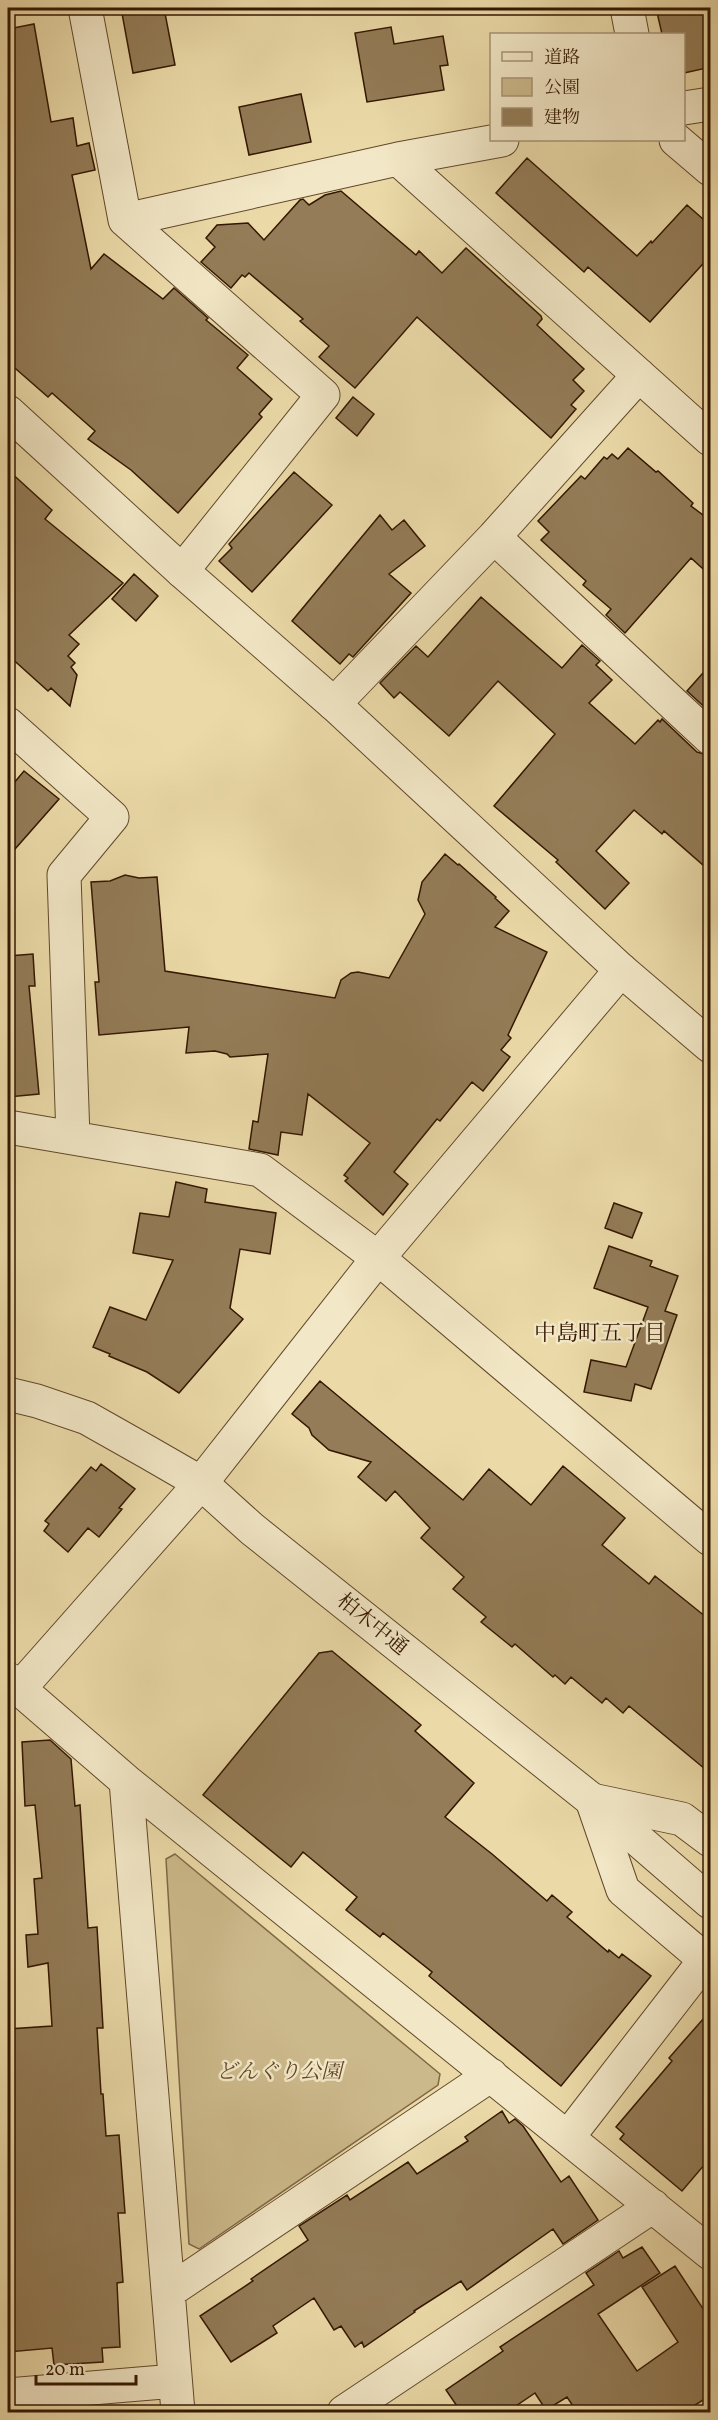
<svg xmlns="http://www.w3.org/2000/svg" width="718" height="2420" viewBox="0 0 718 2420" font-family="Vollkorn,'Noto Serif JP',serif">
<style>
.green{fill:#ccb98b;stroke:#806846;stroke-width:1.5}
.building{fill:#937c57;stroke:#341700;stroke-width:1.5}
.lines{fill:none;stroke-linecap:round;stroke-linejoin:round}
.minor-casing{stroke:#62482a;stroke-width:35}
.tertiary-casing{stroke:#62482a;stroke-width:35}
.minor{stroke:#f2e7c6;stroke-width:33}
.tertiary{stroke:#f2e7c6;stroke-width:33}
.labels{text-anchor:middle;dominant-baseline:central;stroke-width:5;stroke-linejoin:round;paint-order:stroke}
.street-label{font-size:21px;fill:#341700;stroke:#f2e7c6}
.park-label{font-size:21px;font-style:italic;fill:#62482a;stroke:#f2e7c6}
.neighbourhood-label{font-size:22px;fill:#341700;stroke:#f2e7c6}
</style>
<rect width="100%" height="100%" fill="#ebdaa8"/>
<filter id="stains"><feTurbulence type="fractalNoise" baseFrequency=".00333" numOctaves="4"/><feColorMatrix values="0 0 0 0 .2 0 0 0 0 .09 0 0 0 0 .02 0 0 0 .5 -.17"/></filter>
<radialGradient id="worn" r=".72"><stop offset=".6" stop-color="#630" stop-opacity="0"/><stop offset="1" stop-color="#630" stop-opacity=".3"/></radialGradient>
<path class="green" d="M175,1854l265,220 -2,11 -239,164 -10,-5 -23,-385z"/>
<path class="building" d="M121,8h43l11,57 -42,8z
M656,8h55v59l-27,6v-39h-22z
M34,24l17,98 22,-4 4,28 12,-3 6,27 -23,5 19,94 13,-15 59,45 11,-11 34,30 -2,2 42,35 -11,13 35,31 -13,15 3,3 -84,96 -47,-43 -43,-31 7,-8 -43,-38 -4,4 -40,-35v-333z
M391,27l3,17 49,-8 5,29 -8,1 4,24 -77,12 -12,-69z
M301,94l10,48 -62,13 -10,-48z
M527,158l110,98 14,-15 1,2 35,-38 24,21v29l-61,67 -62,-55 -4,5 -88,-79z
M341,191l75,64 3,-4 23,22 24,-25 75,68 1,3 -5,6 47,44 -11,11 11,11 -13,14 5,4 -25,29 -134,-121 -62,71 -36,-31 10,-11 -29,-25 3,-2 -54,-46 -4,4 -3,-2 -11,13 -30,-26 14,-15 -9,-9 11,-13 31,-2 16,17 36,-40 3,-1 6,6 16,-10z
M353,397l21,17 -17,22 -21,-18z
M628,448l28,24 2,-1 35,32 -2,3 20,15v55l-20,-18 -66,75 -19,-18 5,-6 -28,-24 3,-4 -45,-41 8,-8 -11,-11 43,-45 4,3 19,-22 3,2 5,-5 6,5z
M8,470l44,40 -7,9 78,64 -54,52 10,9 -11,12 7,7 -4,4 6,8 -7,31 -19,-18 -3,3 -40,-36z
M294,472l38,33 -80,87 -33,-31 13,-13 -3,-4z
M380,515l12,15 12,-10 21,26 -36,28 22,19 -58,64 -4,-3 -9,10 -48,-43z
M134,574l24,22 -22,25 -24,-22z
M481,597l81,71 20,-23 18,16 -4,4 16,15 -23,23 46,41 23,-24 2,2 2,-3 35,33 14,4v116l-47,-41 -2,3 -28,-24 -38,41 33,32 -24,26 -49,-47 2,-2 -64,-54 61,-72 -57,-53 -49,55 -49,-44 -6,6 -14,-15 36,-37 12,11z
M711,664v49l-24,-22z
M24,771l35,28 -51,58v-67z
M445,854l13,11 1,-1 37,33 -1,1 14,13 -14,16 52,25 -39,83 3,3 -10,12 9,7 -27,34 -11,-9 -32,39 -3,-2 -43,53 14,12 -25,31 -38,-34 3,-3 -4,-3 26,-32 -62,-49 -6,41 -21,-3 -3,23 -29,-6 4,-28 5,1 10,-68 -38,3 -3,-3 -12,-3 -29,2 3,-26 -90,8 -4,-53h4l-8,-100 19,-1 15,-6 14,3 18,-1 8,94 170,27 6,-18 10,-7 7,-1 31,6 36,-64 -7,-14 4,-18z
M33,954l2,32h-6l10,108 -31,3v-141z
M176,1182l31,7 -2,13 71,11 -6,41 -30,-5 -10,59 13,11 -64,74 -32,-21 -38,-16 1,-2 -17,-7 17,-40 36,13 27,-60 -40,-7 7,-40 29,4z
M614,1203l28,10 -10,25 -27,-10z
M609,1246l43,15 -2,5 28,10 -13,35 12,4 -26,74 -16,-5 -4,17 -47,-9 7,-32 35,7 22,-60 -54,-19z
M320,1381l143,119 26,-31 42,36 32,-39 62,52 -23,27 47,39 6,-8 56,45v153l-82,-68 -6,7 -17,-15 -4,5 -31,-26 -6,7 -10,-9 -2,2 -38,-33 -3,3 -31,-25 5,-5 -33,-28 11,-12 -43,-39 9,-10 -35,-37 -9,10 -28,-24 13,-15 -42,-12 -17,-15 -3,-7 -17,-14z
M101,1464l34,25 -16,19 3,1 -23,28 -11,-9 -20,24 -24,-21 5,-7 -4,-3 46,-54 5,4z
M332,1651l89,74 -6,6 59,52 -29,34 47,37 55,47 5,-6 20,17 -5,5 41,35 1,-2 10,8 3,-4 29,22 -90,110 -132,-110 3,-4 -49,-39 -3,4 -34,-27 11,-13 -54,-45 -12,15 -88,-72 116,-142z
M50,1740l21,19 4,47 5,-1 8,123 9,-1 6,101h-6l4,66h2l3,42 13,-1 6,78h-7l5,69 -6,1 3,64 -18,1 1,14 -49,3 -2,-17 -44,4v-323l44,-3 -4,-63 -20,4 -2,-32 12,-1 -4,-55 8,-1 -7,-73 -10,1 -3,-64z
M711,2010v147l-29,34 -62,-52 4,-5 -8,-7 56,-66 -3,-3z
M502,2111l7,12 6,-4 8,7 38,56 8,-6 29,44 -35,24 -10,-15 -86,61 -6,-9 -47,30 1,1 -51,35 -2,-5 -7,5 -14,-21 -7,4 -20,-32 -41,28 4,7 -46,29 -31,-46 53,-35 -2,-2 57,-39 -9,-14 48,-31 3,5 58,-38 9,12 51,-33 -3,-4z
M642,2247l18,26 -62,41 39,57 41,-29 -36,-55 33,-21 36,55v74l-27,17h-107l-10,-15 -21,13 -11,-17 -28,19h-46l-15,-22 57,-39 -3,-4 94,-62 -8,-12 33,-22 4,7z"/>
<g class="lines">
<g class="minor-casing">
<path id="minor" d="M85,8l40,212 198,175 -141,176
M627,8l5,26
M684,108l26,-4
M676,140l34,29
M398,159l312,280
M125,220l273,-61 104,-19
M494,537l216,201
M334,704l160,-167 145,-162
M8,724l104,93 -48,58 9,262
M8,1127l252,43 118,88 332,281
M8,1679l118,102 584,472
M19,1689l182,-206 177,-225 243,-288
M126,1781l52,631
M592,1800l31,90 87,74
M592,1800l90,19 28,21
M568,2137l137,-177
M168,2292l323,-217
M8,2395l167,-14
M344,2412l309,-206"/>
</g>
<g class="tertiary-casing">
<path id="tertiary" d="M8,412l174,159 152,133 287,266 89,76
M8,1394l29,7 50,17 62,35 52,30 51,46 340,271 118,102"/>
</g>
<use href="#minor" class="minor"/>
<use href="#tertiary" class="tertiary"/>
</g>
<g class="labels">
<g class="street-label">
<text transform="translate(372 1625) rotate(39)">柏木中通</text>
</g>
<g class="park-label">
<text x="279" y="2072">どんぐり公園</text>
</g>
<g class="neighbourhood-label">
<text x="600" y="1334">中島町五丁目</text>
</g>
</g>
<rect width="718" height="2420" fill="none" stroke="#ebdaa8" stroke-width="30"/>
<rect x="9" y="9" width="700" height="2402" fill="none" stroke="#341700" stroke-width="3"/>
<rect x="15" y="15" width="688" height="2390" fill="none" stroke="#341700" stroke-width="1.5"/>
<rect x="490" y="33" width="195" height="108" fill="#f2e7c6" stroke="#a69477" stroke-width="1.5"/>
<rect x="502" y="52" width="30" height="9" fill="#f2e7c6" stroke="#a69477" stroke-width="1.5"/>
<text x="544" y="63" font-size="18" fill="#341700">道路</text>
<rect x="502" y="78" width="30" height="18" fill="#ccb98b" stroke="#a69477" stroke-width="1.5"/>
<text x="544" y="93" font-size="18" fill="#341700">公園</text>
<rect x="502" y="108" width="30" height="18" fill="#937c57" stroke="#a69477" stroke-width="1.5"/>
<text x="544" y="123" font-size="18" fill="#341700">建物</text>
<path d="M36 2375v9h100v-9" fill="none" stroke="#341700" stroke-width="3"/>
<text x="45" y="2375" font-size="18" fill="#341700" stroke="#f2e7c6" stroke-width="4.5" paint-order="stroke">20 m</text>
<rect width="100%" height="100%" filter="url(#stains)"/>
<rect width="100%" height="100%" fill="url(#worn)"/>
</svg>
